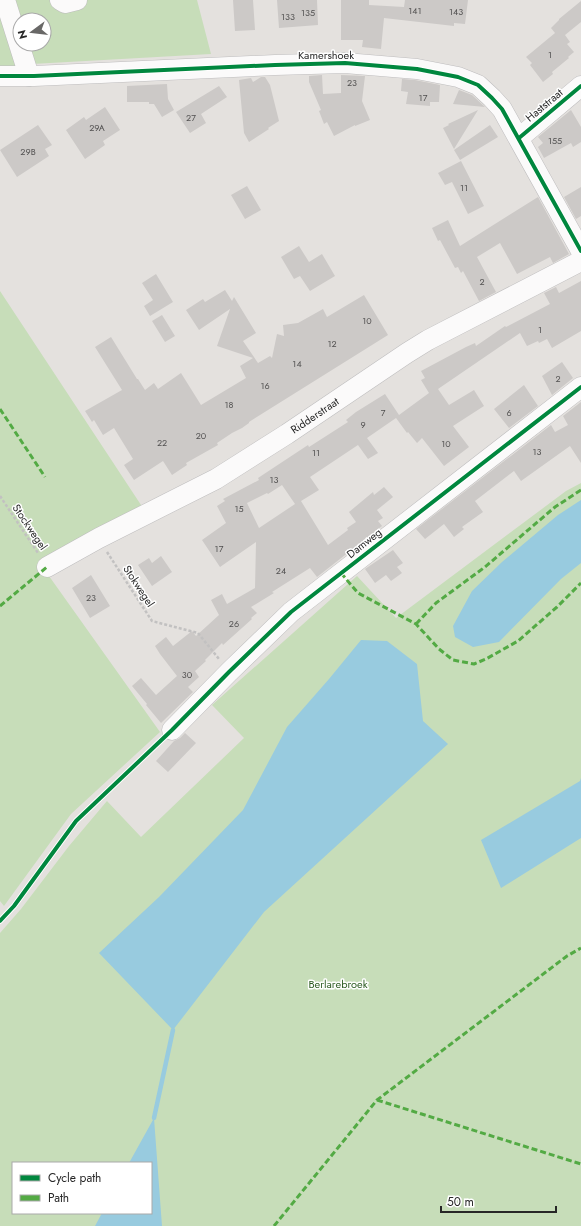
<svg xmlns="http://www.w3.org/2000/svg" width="581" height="1226" viewBox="0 0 581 1226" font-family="Jost,sans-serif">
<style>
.green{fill:#c7ddb9;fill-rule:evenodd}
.water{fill:#98cbdf}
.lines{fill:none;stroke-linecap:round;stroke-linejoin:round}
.stream{stroke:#98cbdf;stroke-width:4.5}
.building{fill:#ccc9c7;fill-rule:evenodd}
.minor-casing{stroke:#bebdbe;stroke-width:21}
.path{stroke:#c2c1c1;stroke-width:2.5;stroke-dasharray:3 2;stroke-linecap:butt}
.minor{stroke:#fbfafa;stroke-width:20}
.quiet{stroke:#53aa44;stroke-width:3;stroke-dasharray:6 3;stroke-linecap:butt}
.cycleway-casing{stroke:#fff;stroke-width:6}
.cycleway{stroke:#00873e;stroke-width:4}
.labels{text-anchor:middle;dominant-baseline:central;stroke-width:3;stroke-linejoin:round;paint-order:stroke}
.number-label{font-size:9px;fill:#515050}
.street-label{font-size:11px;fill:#272727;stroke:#fff}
.park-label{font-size:11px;fill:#2b5a20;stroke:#fff}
</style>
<rect width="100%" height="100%" fill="#e4e1de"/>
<path class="green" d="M13,0h184l14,54 -179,10 -6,-20h18v-24h-24z
M0,3l21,65 -21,-1z
M0,291l143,217 -94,68 111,156 -89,82 -67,92 -4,-5z
M581,483v743h-581v-293l21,-24 48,-63 38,-45 34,36 103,-99 -32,-33 145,-129 39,42 170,-127zM13,1163h138v50h-138z"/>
<path class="water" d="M581,500v63l-20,16 -62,63 -26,5 -18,-10 -2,-11 19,-35 30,-29 56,-47z
M361,640l26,1 30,23 6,57 25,23 -184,168 -91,118 -74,-77 60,-56 84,-87 44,-83 42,-48z
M581,778v60l-80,50 -20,-48 99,-59z
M154,1118l8,108h-67l7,-13h49v-50h-22z"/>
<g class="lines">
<path class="stream" d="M154,1118l19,-88"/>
</g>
<path class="building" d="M233,0h20l2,30 -20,1z
M277,0h40l1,25 -39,3z
M341,0h28v5l35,2 1,-7h63l-3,24 -11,-1v3l-70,-8 -3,31 -19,-2 1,-7h-22z
M581,1v21l-16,13 5,7 -3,2 7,8 -6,5 1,1 -17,14 1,2 -10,8 -13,-17 2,-2 -6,-6 29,-24 -4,-5 8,-8v-1z
M322,75l1,19 18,-1v-18l24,1 -3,25 8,19 -15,6v-1l-21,11 -7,-14 -3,2 -5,-13 2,-1 -12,-28v-6z
M261,77h4l5,8 9,36 -11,7 1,1 -20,13 -5,-9 -5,-53 12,-2 2,4z
M402,79l13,1 25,5 -1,17h-9v4l-24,-2 2,-12 -7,-1z
M167,84l1,15 6,11 -12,7 -8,-13h-5v-2h-22v-16z
M219,86l8,11 -26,17 5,9 -16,10 -14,-21z
M459,90l13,5 13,12 -32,-3z
M105,107l15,23 -17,11 2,4 -20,14 -19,-29 18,-13 2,3z
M478,110l-24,39 -11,-21 6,-3 -1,-1z
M571,110l10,17v15l-8,5 -2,-4 -27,15 -6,-11 5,-4 -5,-6z
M38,125l14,20 -7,4 4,7 -32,21 -17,-27z
M490,125l8,12 -38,23 -6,-10z
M461,161l23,45 -16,8 -16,-32 -7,3 -7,-12z
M247,186l14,24 -16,9 -14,-24z
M581,187v29l-5,3 -12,-22z
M538,197l31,57 -16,9 -3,-6 -33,17 -17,-31 -23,14 19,35 -17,9 -16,-30 -2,2 -3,-6 -3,1 -15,-28 -2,1 -6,-13 16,-8 12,26z
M299,246l10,16 13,-8 13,22 -25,15 -10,-15 -6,3 -13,-22z
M156,274l17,28 -23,14 -6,-10 9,-6 -11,-17z
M581,281v50l-29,17 -5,-9 -8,4 -1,-2 -11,5 -7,-13 -82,56 11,16 25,-15 10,16 -31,20 16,21 -25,19 -22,-28 -5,5 -9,-11 -1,1 -11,-15 -29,20 11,15 -10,6 -10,-14 -48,32 9,13 -18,11 27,44 20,-15 -1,-2 9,-6 -7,-10 24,-20 1,3 10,-8 9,10 -16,13 6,8 -5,3 4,5 -65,51 -7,-9 -38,24 2,1 -23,14 6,6 -6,5 1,1 -29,26 -1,-2 -17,17 1,1 -11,10 4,6 -11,10 5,5 -32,31 -15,-18 1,-1 -15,-18 9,-8 15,17 21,-19 -17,-22 -5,-8 11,-9 7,9 19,-15 4,5 23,-21 -8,-15 11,-6 5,10 28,-16 1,-46 -36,25 -18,-27 24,-17 -9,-17 8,-5 -2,-2 36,-19 -1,-2 50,-33 1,2 39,-25 -2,-2 10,-8 29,-18 14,21 30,-22 -8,-13 4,-2 -4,-7 45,-24 9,-4 1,3 29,-20 1,1 44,-23 -6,-11 12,-6 3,6zM282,485l13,19 -36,24 -12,-25 20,-10 1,1z
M225,290l7,11 2,-4 22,36 -13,8 15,22 12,-7 2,2 5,-24 7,2 -1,-11 15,-2 25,-14 4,8 37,-22 24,40 -139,87v1l-7,5 -10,5 -15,10 1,2 -32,18 1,2 -15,10 -9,-14 -29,19 -10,-15 9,-6 -19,-31 -11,7 -9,-15 -2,2 -7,-11 37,-21 -27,-43 16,-10 26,42h1l7,11 9,-7 4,6 23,-16 20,32 45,-27 -6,-12 13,-8 -36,-12 13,-37 -31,21 -13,-20 17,-11 2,3z
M162,315l13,21 -10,6 -13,-21z
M562,362l11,16 -21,17 -10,-19z
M524,385l14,21 -29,22 -15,-19z
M581,402v61l-11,-17 -49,35 -7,-10 -39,30 8,11 -21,15 2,2 -10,8 -10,-13 -19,15 -9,-10 135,-104 4,7 13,-7 -5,-9z
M393,550l10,13 -6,4 5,6 -11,8 -5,-6 -11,8 -10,-14z
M161,556l11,16 -20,14 -14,-21 11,-7 3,5z
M91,575l19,31 -20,12 -18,-30z
M185,733l11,10 -28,29 -12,-11 18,-20 6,-3z"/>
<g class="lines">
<g class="minor-casing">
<g id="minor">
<path d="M5,0l24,76"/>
<path d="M60,0l5,3 12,-3"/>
<path d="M0,76h34l241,-11 70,-2 72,6 41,8 20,8 14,13 10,11 79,142"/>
<path d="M519,138l62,-52"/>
<path id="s1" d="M47,567l52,-29 117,-59 71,-45 120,-81 21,-13 153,-79"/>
<path d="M172,730l57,-58 62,-60 290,-225"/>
</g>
</g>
<path class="path" d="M0,496l38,57
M107,552l45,69 46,12 21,26"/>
<use href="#minor" class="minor"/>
<path class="quiet" d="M0,409l45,68
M341,573l17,20 58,31 23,25 14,11 21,4 12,-5 32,-18 39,-34 24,-24
M0,606l47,-39
M416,624l20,-21 49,-36 70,-60 26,-17
M377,1100l204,64
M274,1226l103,-126 190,-144 14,-8"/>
<g class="cycleway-casing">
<path id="cycleway" d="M0,76h34l241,-11 70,-2 72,6 41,8 20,8 14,13 10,11 79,142
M519,138l62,-52
M0,921l14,-15 62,-85 96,-91 57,-58 62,-60 290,-225"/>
</g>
<use href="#cycleway" class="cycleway"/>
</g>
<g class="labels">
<g class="number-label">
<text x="415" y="10">141</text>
<text x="456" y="11">143</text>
<text x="308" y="12">135</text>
<text x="288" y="16">133</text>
<text x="550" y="54">1</text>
<text x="352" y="82">23</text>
<text x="423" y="97">17</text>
<text x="191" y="117">27</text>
<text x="97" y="127">29A</text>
<text x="555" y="140">155</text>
<text x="28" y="151">29B</text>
<text x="464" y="187">11</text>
<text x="482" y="281">2</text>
<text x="367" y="320">10</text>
<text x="540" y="329">1</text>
<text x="332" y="343">12</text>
<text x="297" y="363">14</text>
<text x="558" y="378">2</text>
<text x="265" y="385">16</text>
<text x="229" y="404">18</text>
<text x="383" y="412">7</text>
<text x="509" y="412">6</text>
<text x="363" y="424">9</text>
<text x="201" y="435">20</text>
<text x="162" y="442">22</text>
<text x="446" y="443">10</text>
<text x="537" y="451">13</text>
<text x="316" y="452">11</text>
<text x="274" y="479">13</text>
<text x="239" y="508">15</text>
<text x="219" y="548">17</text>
<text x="281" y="570">24</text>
<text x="91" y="597">23</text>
<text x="234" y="623">26</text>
<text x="187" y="674">30</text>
</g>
<g class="street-label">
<text x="326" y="55">Kamershoek</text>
<text transform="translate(544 105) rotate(-40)">Haststraat</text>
<text stroke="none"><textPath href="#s1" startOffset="308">Ridderstraat</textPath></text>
<text transform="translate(30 527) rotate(56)">Stockwegel</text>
<text transform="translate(364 543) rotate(-38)">Damweg</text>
<text transform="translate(139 586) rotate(57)">Stokwegel</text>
</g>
<g class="park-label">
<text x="338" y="984">Berlarebroek</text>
</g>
</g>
<rect x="12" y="1162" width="140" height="52" fill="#ffffff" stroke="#a9a9a9"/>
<rect x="20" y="1175" width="20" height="6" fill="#00873e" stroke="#a9a9a9"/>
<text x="48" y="1182" font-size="12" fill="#272727">Cycle path</text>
<rect x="20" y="1195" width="20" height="6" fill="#53aa44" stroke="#a9a9a9"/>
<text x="48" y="1202" font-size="12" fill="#272727">Path</text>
<g transform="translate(32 32) rotate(255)"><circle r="19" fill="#ffffff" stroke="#a9a9a9"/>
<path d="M0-3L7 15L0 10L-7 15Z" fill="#696867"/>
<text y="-6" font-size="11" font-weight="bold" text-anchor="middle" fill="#272727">N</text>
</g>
<path d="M441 1206v6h115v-6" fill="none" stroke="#272727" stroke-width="2"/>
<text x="447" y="1206" font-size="12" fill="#272727" stroke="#ffffff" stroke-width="3" paint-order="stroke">50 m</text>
</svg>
